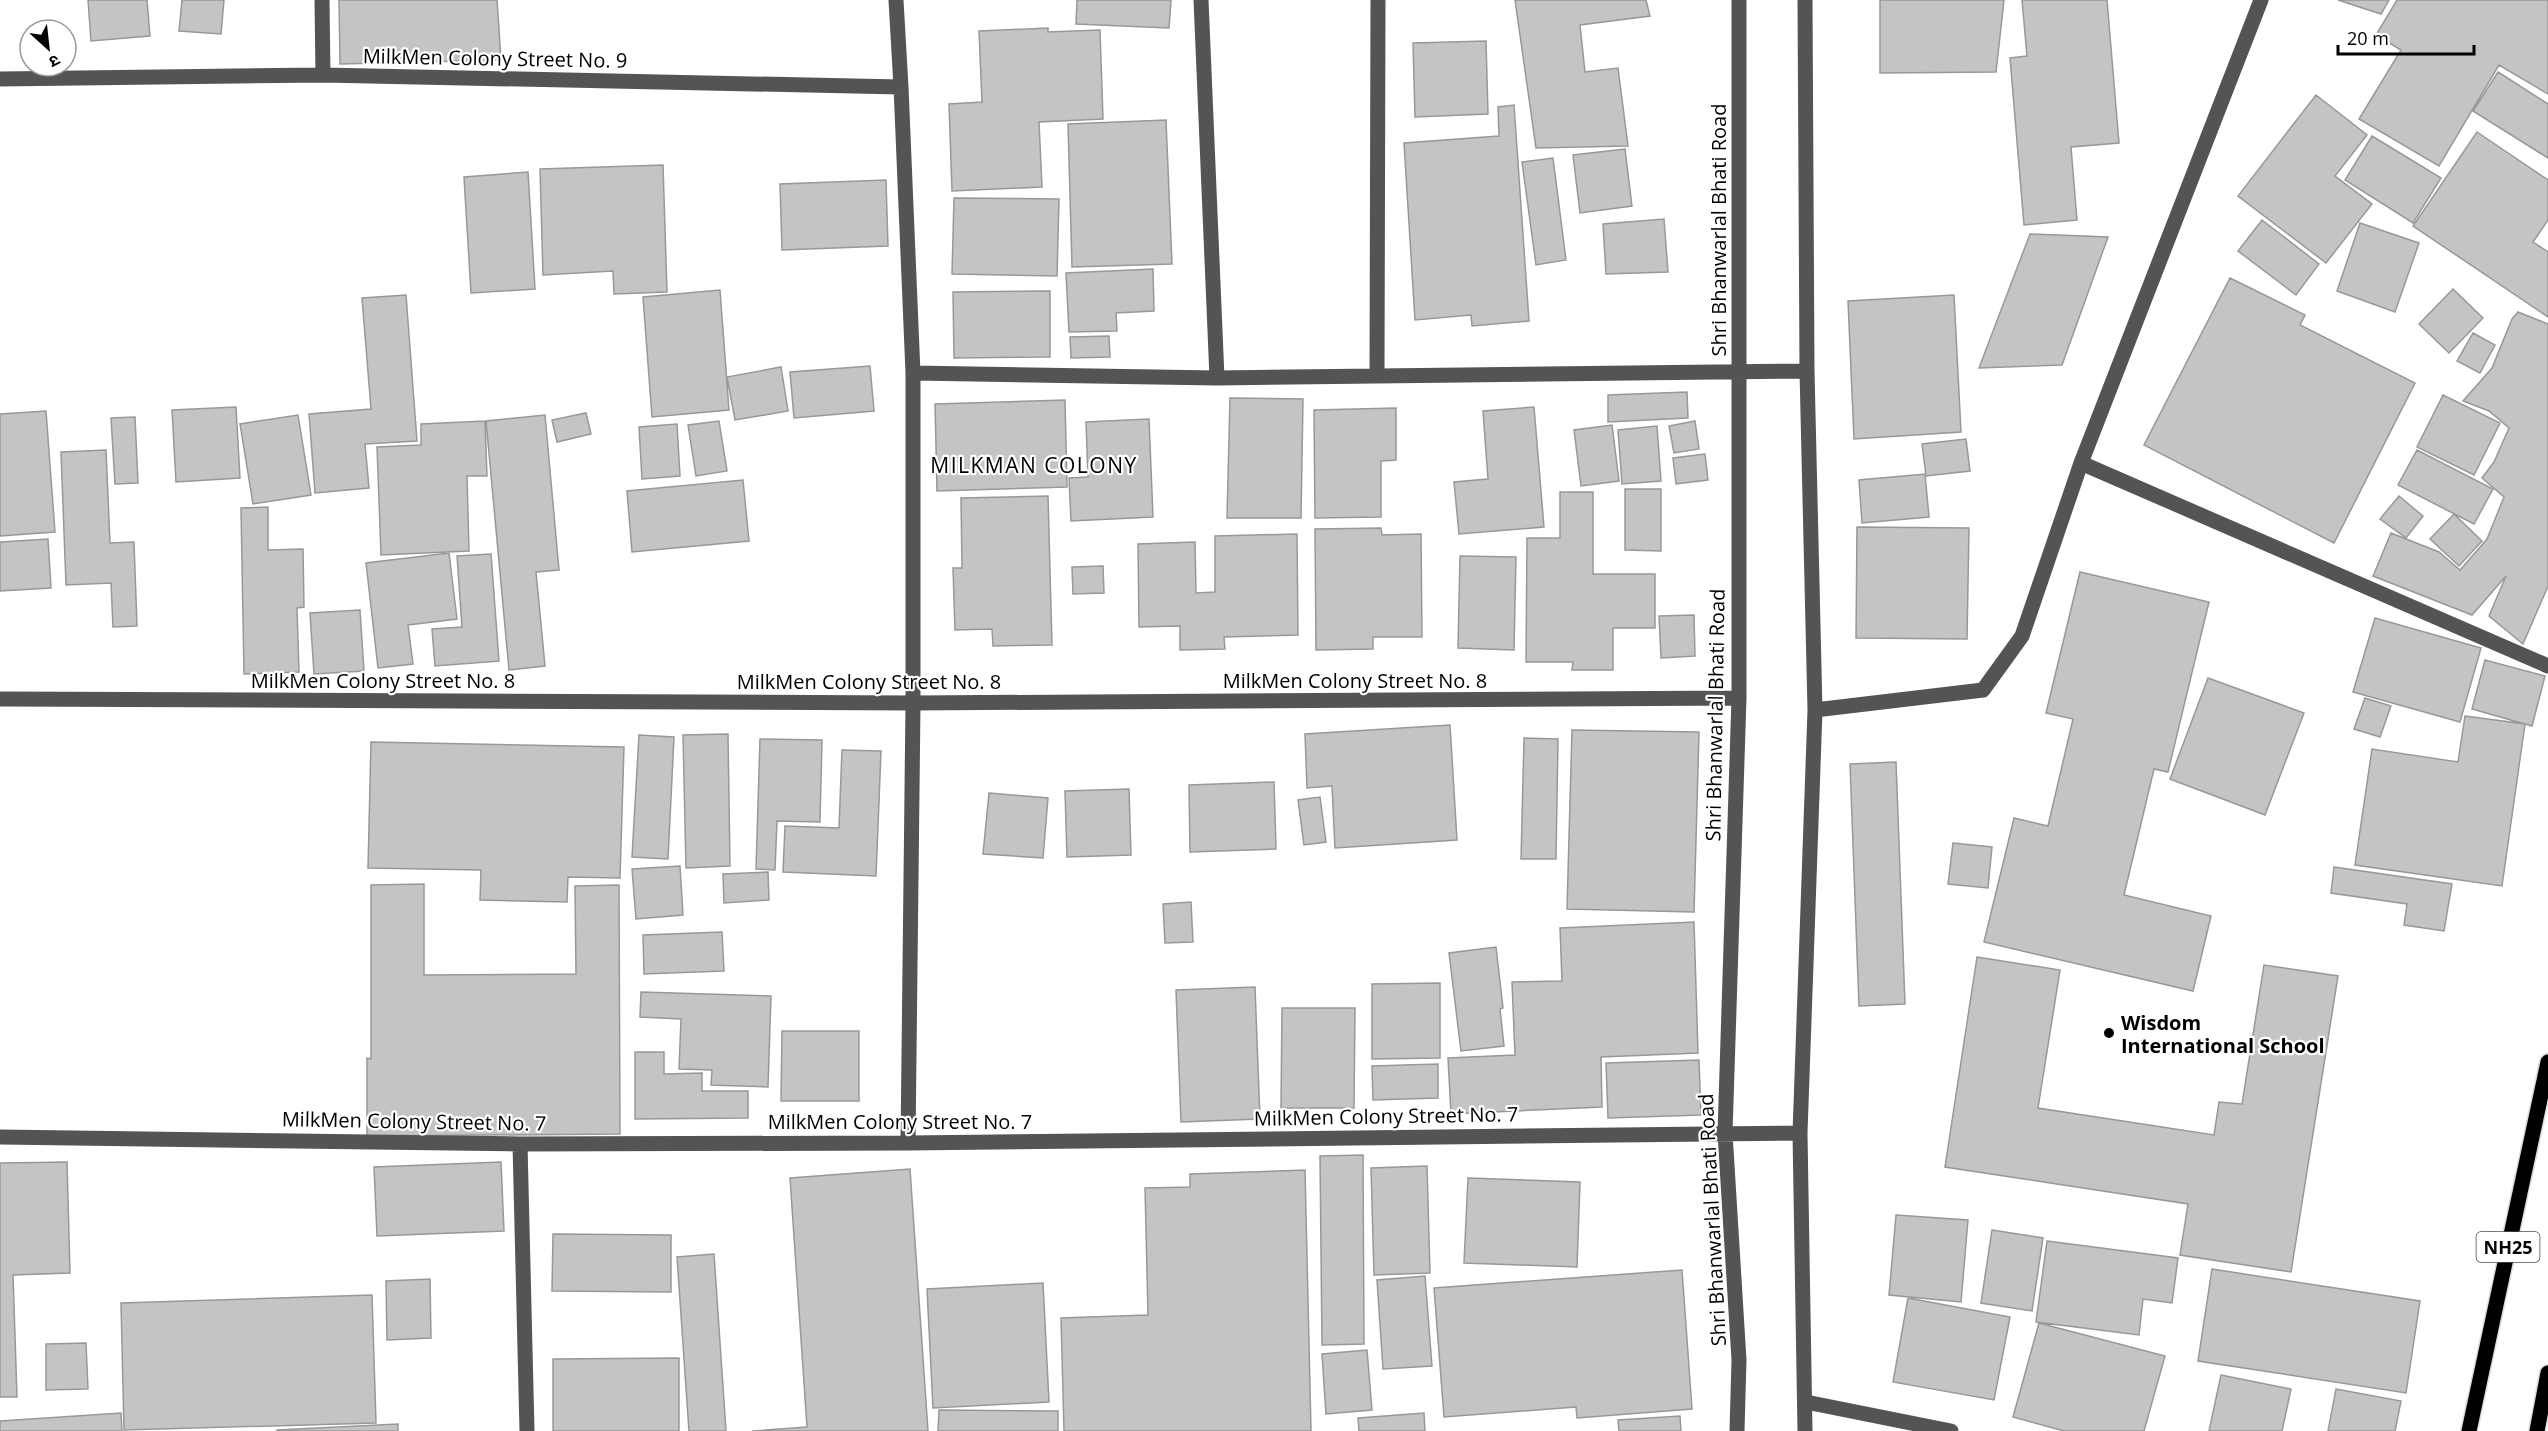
<svg xmlns="http://www.w3.org/2000/svg" width="2548" height="1431" viewBox="0 0 2548 1431" font-family="'Open Sans','Noto Sans Devanagari',sans-serif">
<style>
.building{fill:#c4c4c4;stroke:#989898;stroke-width:1.5}
.lines{fill:none;stroke-linecap:round;stroke-linejoin:round}
.major-casing{stroke:#dbdbdb;stroke-width:18}
.minor{stroke:#545454;stroke-width:15}
.major{stroke:#000;stroke-width:15}
.poi-dot{fill:#000;stroke:#fff;stroke-width:2}
.labels{text-anchor:middle;dominant-baseline:central;stroke-width:4.5;stroke-linejoin:round;paint-order:stroke}
.shield{fill:#fff;stroke:#4c4c4c;stroke-width:1.5}
.shield-label{font-size:18px;font-weight:bold;fill:#000}
.street-label{font-size:20px;fill:#000;stroke:#fff}
.poi-label{font-size:20px;font-weight:bold;fill:#000;stroke:#fff;text-anchor:start}
.neighbourhood-label{font-size:21px;letter-spacing:1.5px;fill:#000;stroke:#fff}
</style>
<rect width="100%" height="100%" fill="#fff"/>
<path class="building" d="M88,0h59l3,36 -59,5z
M182,0h42l-3,34 -42,-3z
M339,0h158l4,60 -161,4z
M1077,0h94l-2,28 -93,-4z
M1515,0h131l4,16 -70,9 5,47 33,-4 10,78 -92,2z
M1880,0h124l-8,72 -116,1z
M2022,0h85l12,143 -48,4 6,73 -53,5 -14,-167 17,-2z
M2338,0h51l-8,14z
M2397,0h151v94l-49,-29 -60,101 -80,-47 42,-69 -25,-15z
M1048,28v4l52,-2 3,89 -64,3 3,65 -90,4 -3,-87 33,-2 -3,-71z
M1486,41l2,73 -73,3 -2,-74z
M2498,72l50,32v54l-75,-47z
M2316,95l51,40 -32,41 37,28 -46,59 -88,-67z
M1514,105l15,216 -57,5 -1,-11 -56,5 -11,-177 95,-7 -1,-29z
M1166,120l6,144 -100,3 -4,-143z
M2477,132l71,48v40l-15,22 15,10v65l-135,-91z
M2372,136l69,42 -28,45 -68,-43z
M1625,149l7,57 -52,7 -7,-58z
M1553,158l13,102 -30,5 -14,-103z
M663,165l4,127 -53,2 -1,-23 -70,4 -3,-106z
M528,172l7,117 -64,4 -7,-116z
M886,180l2,66 -106,4 -2,-66z
M954,198l105,1 -2,77 -105,-2z
M1664,219l4,53 -62,2 -3,-50z
M2262,220l57,44 -23,31 -58,-44z
M2360,223l59,20 -24,69 -58,-21z
M2030,234l78,3 -46,128 -83,3z
M1153,269l1,42 -38,2 1,18 -48,1 -3,-59z
M2230,278l75,37 -5,10 115,58 -81,160 -190,-98z
M2453,289l30,29 -34,35 -30,-29z
M720,290l9,120 -77,7 -9,-120z
M1050,291v66l-96,1 -1,-66z
M406,295l11,146 -52,3 4,44 -54,5 -6,-79 62,-5 -9,-111z
M1954,295l7,137 -107,7 -6,-138z
M2518,312l30,12v262l-25,58 -34,-28 17,-40 -34,39 -99,-39 18,-43 48,19 21,18 27,-31 17,-42 -22,-19 12,-16 15,-34 -20,-17 -26,-10 29,-33 20,-49z
M2473,333l22,12 -15,28 -23,-12z
M1109,336l1,21 -39,1 -1,-21z
M870,366l4,45 -80,7 -4,-46z
M781,367l7,44 -53,9 -8,-43z
M1687,392l1,26 -80,4v-27z
M2443,395l57,28 -26,52 -57,-28z
M1230,398l73,1 -2,119h-74z
M1065,400l2,87 -130,4 -2,-87z
M236,407l4,71 -64,4 -4,-72z
M1534,407l10,120 -85,7 -5,-52 34,-3 -5,-68z
M1396,408v52l-15,1v56l-66,1 -1,-108z
M46,411l9,121 -55,4v-122z
M586,413l5,21 -34,8 -5,-22z
M298,415l13,80 -58,9 -13,-80z
M545,415l14,155 -23,2 9,94 -36,4 -23,-249z
M135,417l3,66 -23,1 -4,-66z
M1149,419l4,98 -82,4 -2,-43 19,-1 -2,-55z
M485,421l2,55h-20l2,75 -88,4 -4,-108 44,-2v-21z
M719,421l8,50 -31,5 -8,-51z
M1695,421l4,28 -25,4 -5,-27z
M677,424l3,52 -38,3 -3,-52z
M1612,425l7,56 -38,5 -7,-56z
M1657,426l4,55 -39,3 -4,-54z
M1966,439l4,32 -44,5 -4,-32z
M106,450l4,93 24,-1 3,84 -24,1 -2,-44 -45,2 -5,-133z
M2417,450l76,39 -19,35 -76,-39z
M1705,454l3,26 -32,4 -3,-26z
M1925,474l4,43 -67,6 -3,-43z
M743,480l6,61 -117,11 -5,-61z
M1625,489h36v62l-36,-1z
M1560,492h33v82h62v54h-42v42h-41l1,-8h-47l1,-124h33z
M1048,496l4,149 -59,1 -1,-17 -37,1 -2,-62h9l-1,-70z
M2399,496l24,20 -17,22 -26,-19z
M268,507v43l35,-1 1,58 -7,1 2,64 -55,2 -3,-166z
M2454,514l28,27 -23,25 -29,-27z
M1857,527l112,1 -2,111 -111,-1z
M1381,528l1,7 39,-1 1,103h-49v12l-57,1 -1,-121z
M1297,534l1,101 -74,2 1,12 -45,1v-24l-41,1 -1,-83 57,-2 1,51 19,-1v-56z
M48,539l3,49 -51,3v-49z
M449,553l8,66 -49,6 5,39 -35,4 -12,-105z
M491,554l8,107 -64,5 -3,-37 30,-2 -5,-71z
M1460,556l56,1 -2,93 -56,-2z
M1103,566l1,27 -31,1 -1,-27z
M2080,572l129,30 -41,170 -14,-3 -30,126 87,21 -18,75 -209,-49 30,-124 34,8 25,-107 -27,-6z
M360,610l4,61 -50,3 -4,-61z
M1694,615l1,41 -34,2 -2,-42z
M2375,618l106,30 -21,74 -107,-30z
M2485,660l60,16 -13,50 -60,-17z
M2208,678l96,35 -39,102 -95,-36z
M2365,698l26,8 -11,31 -26,-8z
M2465,716l60,8 -23,162 -147,-21 17,-116 86,13z
M1450,725l7,115 -122,8 -3,-62 -25,2 -2,-54z
M1572,730l127,2 -5,180 -127,-3z
M728,734l2,132 -44,2 -3,-133z
M639,735l35,2 -6,122 -36,-2z
M1524,738l34,1 -2,120h-35z
M760,739l62,1 -2,82 -43,-1 -2,49 -19,-1z
M371,742l253,5 -4,131 -52,-1 -1,25 -87,-2 1,-30 -113,-2z
M842,750l39,1 -5,125 -93,-4 2,-46 54,2z
M1896,762l9,242 -46,2 -9,-242z
M1274,782l2,67 -86,3 -1,-67z
M1129,789l2,66 -64,2 -2,-66z
M989,793l59,5 -5,60 -60,-4z
M1320,797l6,45 -22,3 -6,-45z
M1953,843l39,4 -4,41 -40,-4z
M680,866l3,49 -47,4 -4,-50z
M2334,867l118,17 -8,47 -40,-6 3,-21 -76,-11z
M768,872l1,28 -45,3 -1,-29z
M424,884v91l152,-1 -1,-88 44,-1 1,249 -253,2v-78l4,1v-174z
M1191,902l2,40 -28,1 -2,-39z
M1694,922l4,131 -97,4 1,50 -151,7 -3,-56 67,-3 -3,-73 50,-1 -2,-53z
M722,932l2,39 -80,3 -1,-39z
M1496,947l7,61 -3,1 4,37 -43,5 -12,-98z
M1977,957l83,13 -22,138 176,27 5,-33 23,2 22,-139 74,11 -47,296 -111,-17 8,-51 -243,-37z
M1440,983v75l-68,1v-75z
M1255,987l5,132 -79,3 -5,-132z
M641,992l130,4 -3,91 -57,-2 1,-15 -33,-1 2,-50 -41,-2z
M1282,1008h73l-1,100h-73z
M782,1031h77v70h-78z
M635,1052h29v22l38,-1v18h46v27l-113,1z
M1699,1060l2,55 -93,3 -2,-55z
M1438,1064v34l-65,2 -1,-34z
M1363,1155l1,189 -42,1 -2,-189z
M67,1162l3,111 -57,2 4,122h-17v-234z
M501,1162l3,69 -127,5 -3,-69z
M1427,1166l3,107 -56,2 -3,-107z
M910,1169l18,262h-176l55,-4 -17,-249z
M1305,1170l6,261h-247l-3,-113 87,-3 -3,-127 45,-1v-13z
M1468,1178l112,4 -3,85 -113,-4z
M1896,1215l72,5 -7,82 -72,-7z
M1992,1230l51,8 -11,73 -51,-8z
M553,1234l118,1v57l-119,-1z
M2047,1241l131,17 -6,45 -29,-4 -4,36 -103,-13z
M714,1254l12,177h-37l-12,-174z
M2212,1269l208,32 -14,92 -208,-32z
M1682,1270l10,139 -115,9 -1,-11 -132,10 -10,-129z
M1425,1276l7,90 -49,3 -6,-89z
M430,1279l1,59 -44,2 -1,-59z
M1043,1283l6,119 -116,6 -6,-119z
M372,1295l4,128 -252,7 -3,-127z
M1908,1298l102,19 -16,83 -101,-18z
M2039,1323l126,33 -21,75h-80l-51,-14z
M86,1343l2,46 -42,1v-46z
M1367,1350l5,60 -46,4 -4,-60z
M679,1358v73h-126v-72z
M2221,1375l70,14 -9,42h-73z
M2336,1389l65,12 -6,30h-67z
M939,1410l119,1v20h-120z
M121,1413l1,18h-122v-10z
M1424,1413l1,18h-66l-1,-13z
M1680,1416l1,15h-62l-1,-11z
M398,1424v7h-121v-1z"/>
<g class="lines">
<g class="major-casing">
<path id="major" d="M2469,1431l79,-369
M2537,1431l11,-58"/>
</g>
<path class="minor" d="M322,0l1,75
M1201,0l16,378
M1805,0l2,371 8,339 -15,423 5,298
M0,79l323,-4 578,12 -5,-87
M901,87l12,286v330l-5,440
M913,373l304,5 590,-7
M1377,375l1,-375
M2081,463l467,203
M0,699l913,4 826,-5
M1815,710l168,-20 39,-54 59,-173 180,-463
M0,1137l520,7 388,-1 892,-10
M520,1144l7,287
M1806,1402l145,29
M1737,1431l2,-71 -14,-227 14,-435v-698"/>
<use href="#major" class="major"/>
</g>
<circle class="poi-dot" cx="2109" cy="1033" r="6"/>
<g class="labels">
<rect class="shield" x="2476.5" y="1232" width="63" height="30" rx="4.5"/>
<g class="shield-label">
<text x="2508" y="1247">NH25</text>
</g>
<g class="street-label">
<text transform="translate(495 58) rotate(1)">MilkMen Colony Street No. 9</text>
<text transform="translate(1718 230) rotate(-90)">Shri Bhanwarlal Bhati Road</text>
<text x="383" y="680">MilkMen Colony Street No. 8</text>
<text x="1355" y="680">MilkMen Colony Street No. 8</text>
<text x="869" y="681">MilkMen Colony Street No. 8</text>
<text transform="translate(1715 715) rotate(-89)">Shri Bhanwarlal Bhati Road</text>
<text transform="translate(1386 1116) rotate(-1)">MilkMen Colony Street No. 7</text>
<text transform="translate(414 1121) rotate(1)">MilkMen Colony Street No. 7</text>
<text x="900" y="1121">MilkMen Colony Street No. 7</text>
<text transform="translate(1712 1220) rotate(-93)">Shri Bhanwarlal Bhati Road</text>
</g>
<g class="poi-label">
<text x="2121" y="1022">Wisdom<tspan x="2121" dy="23">International School</tspan></text>
</g>
<g class="neighbourhood-label">
<text x="1034" y="465">MILKMAN COLONY</text>
</g>
</g>
<g transform="translate(48 48) rotate(153)"><circle r="28" fill="#ffffff" stroke="#999999" stroke-width="1.5"/>
<path d="M0-4.5L10 22L0 15L-10 22Z" fill="#000000"/>
<text y="-9" font-size="16" font-weight="bold" text-anchor="middle" fill="#000000">उ</text>
</g>
<path d="M2338 45v9h136v-9" fill="none" stroke="#000000" stroke-width="3"/>
<text x="2347" y="45" font-size="18" fill="#000000" stroke="#ffffff" stroke-width="4.5" paint-order="stroke">20 m</text>
</svg>
